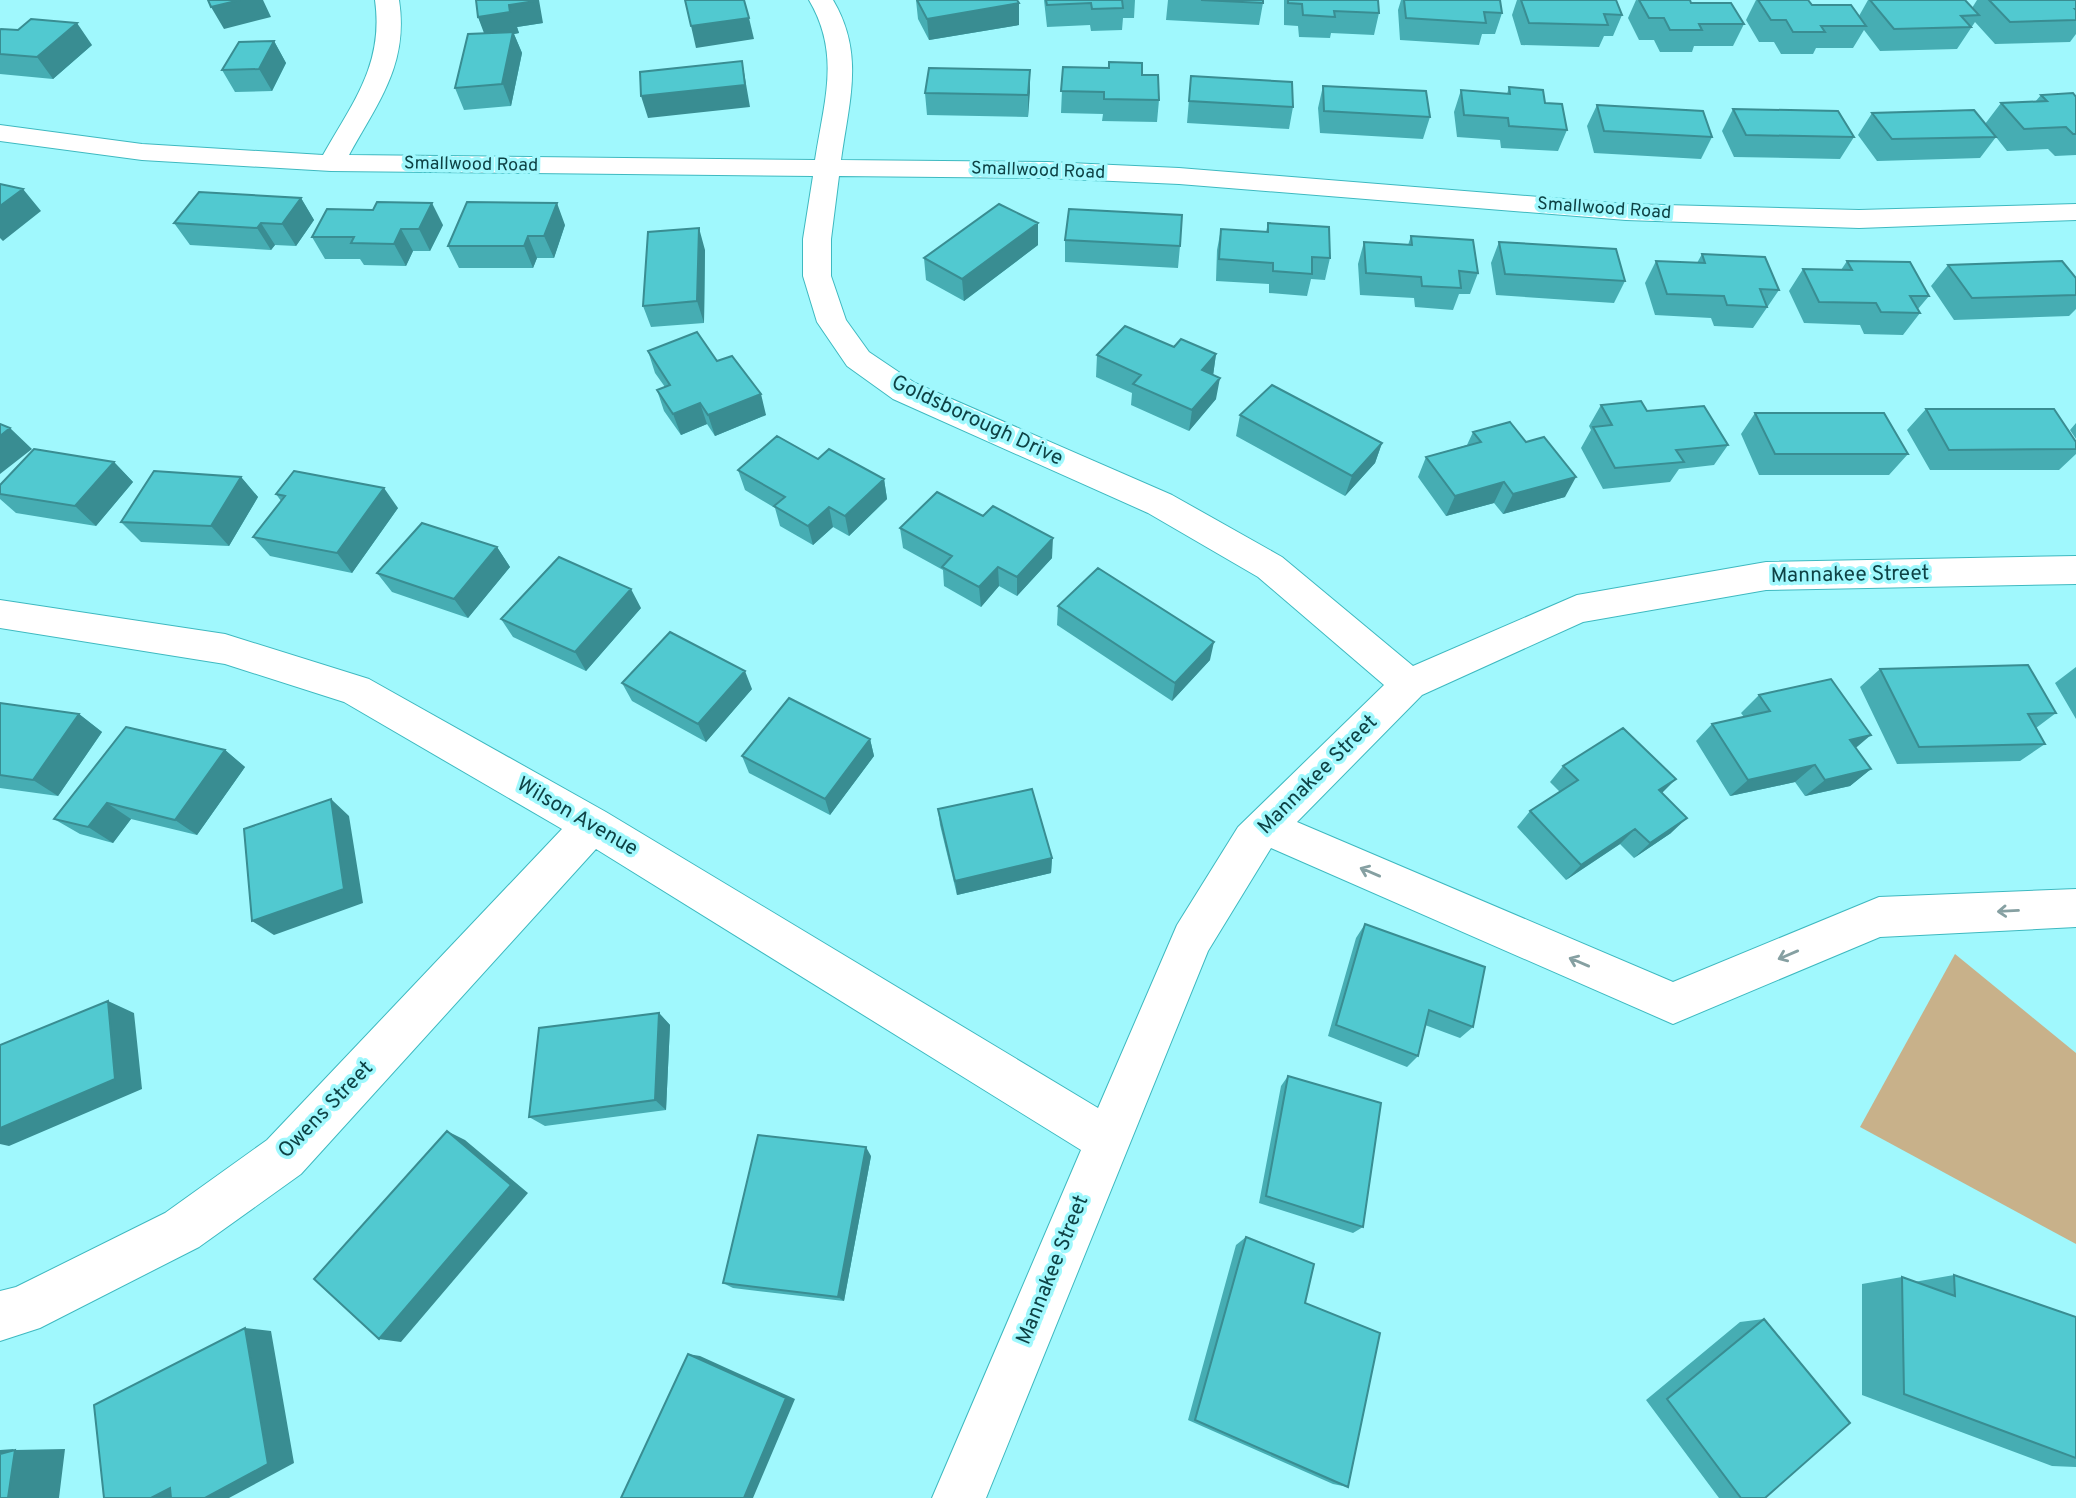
<svg xmlns="http://www.w3.org/2000/svg" width="2076" height="1498" viewBox="0 0 2076 1498" font-family="Overpass,sans-serif">
<style>
.green{fill:#c8b18a}
.lines{fill:none;stroke-linecap:round;stroke-linejoin:round}
.minor-casing{stroke:#3eb9c0;stroke-width:2}
.minor{fill:#fff;fill-rule:evenodd}
.wall{fill:#46adb3}
.shaded-wall{fill:#398d92}
.building{fill:#51c9d0;stroke:#398d92;stroke-width:2}
.oneway{stroke:#86a0a2}
.labels{text-anchor:middle;dominant-baseline:central;stroke-width:7;stroke-linejoin:round;paint-order:stroke}
.far-street-label{font-size:18px;fill:#0e4245;stroke:#a0f8fd}
.street-label{font-size:21px;fill:#0e4245;stroke:#a0f8fd}
</style>
<rect width="100%" height="100%" fill="#a0f8fd"/>
<path class="green" d="M1955,954l121,99v191l-216,-117z"/>
<g class="lines">
<g class="minor-casing">
<path id="minor" d="M375,0h24c10,64 -21,102 -50,155l466,5c9,-59 26,-106 -6,-160h24c32,54 16,101 8,160l206,2 132,6 447,36 233,6 217,-6v16l-217,8 -233,-8 -447,-36 -132,-6 -208,-2 -8,63v37l15,44 23,32 46,31 257,112 110,62 131,109 164,-71 189,-33 310,-6v28l-310,6 -183,32 -161,73 -125,127 376,160 206,-85 197,-8v38l-196,10 -207,87 -402,-176 -63,103 -222,547h-54l149,-348 -485,-301 -295,325 -102,73 -159,81 -40,13v-50l16,-4 149,-74 102,-73 295,-311 -218,-127 -119,-38 -225,-36v-28l225,34 144,45 237,133 492,296 79,-183 61,-98 146,-142 -126,-108 -110,-64 -255,-114 -46,-33 -30,-44 -14,-46v-37l10,-63 -482,-5 -189,-11 -142,-19v-16l142,19 181,11c30,-53 61,-91 52,-155z"/>
</g>
<use href="#minor" class="minor"/>
</g>
<path class="wall" d="M916,0h101l2,3v22l-90,15 -11,-21z
M1044,0h91l-1,18h-11l-1,12 -31,1 -1,-6 -43,2z
M1168,0h95v3l-4,22 -93,-5z
M1284,0h94l1,13 -5,22 -43,-2 -1,5 -31,-1 -1,-11 -14,-1z
M1401,0h99l2,13 -7,21h-13l-3,11 -79,-5 -2,-30z
M1517,0h99l6,15 -9,21h-9l-5,11 -78,-2 -9,-30z
M1636,0l55,3 53,21 -11,22h-39l-2,6h-32l-6,-12h-15l-11,-22z
M1756,0h52l4,5 47,11 9,-16h97l7,8 5,-8h99v34l-6,8 -75,2 -20,-22 -18,27 -77,2 -16,-21 -11,18h-37l-3,6h-32l-7,-12h-15l-13,-22z
M478,17l65,6 -26,4 2,6 -5,1 8,19 -11,53 -47,4 -9,-22 30,-55z
M0,30l92,15 -39,34 -53,-5z
M274,41l12,22 -14,28 -37,1 -13,-22z
M1063,67l79,8 17,25 -2,22 -55,-1 1,-7 -42,-1z
M1030,70l-2,47 -101,-2 -2,-22z
M1191,76l102,31 -4,22 -102,-6z
M1323,86l107,31 -7,22 -103,-6 -2,-25z
M1509,87l36,16 22,27 -9,21 -57,-3 -1,-8 -43,-3 -3,-25 7,-22 46,4z
M2041,95l35,2v58l-21,1 -7,-7 -41,2 -11,-14 -16,21 -103,3 -19,-26 14,-22 113,11 16,-21 34,-1z
M1597,105l115,32 -11,22 -107,-6 -7,-27z
M1733,109l121,28 -14,22 -106,-2 -12,-26z
M301,198l13,22 -18,26 -21,-1 -4,5 -81,-5 -16,-22z
M1268,223l62,35 -5,22 -14,-1 -4,17 -38,-3v-9l-53,-3 1,-31 4,-21 45,3z
M443,225l-13,26h-17l-7,15 -42,-1 -4,-6h-35l-13,-22z
M565,225l-11,33h-17l-4,10h-74l-11,-22z
M1411,236l67,37 -8,21h-11l-6,16 -38,-3 -1,-9 -54,-3 -2,-31 6,-22 44,3z
M1065,240l115,6 -2,22 -113,-6z
M1499,242l126,39 -11,22 -118,-8 -5,-32z
M1038,245l-74,56 -38,-21 -2,-22z
M705,250l-1,73 -53,4 -8,-21z
M1702,254l77,36 -26,38 -39,-2 -3,-8 -56,-3 -10,-32 11,-22 41,2z
M1847,261l82,35 -11,13 2,4 -17,22 -39,-1 -4,-9 -56,-2 -15,-32 14,-22 38,1z
M1948,265l128,13v31l-7,7 -115,4 -23,-34z
M1174,347l42,7 -3,21 3,24 -27,32 -58,-26 1,-12 -36,-16 1,-22z
M648,351l69,10 49,54 -51,21 -8,-12 -26,11 -17,-24 -7,-21 8,-3 -10,-14z
M1601,405l46,6 81,34 -14,20 -35,4 -9,13 -67,7 -22,-41 10,-18 -2,-4z
M1926,409l150,33v12l-17,16h-129l-23,-40z
M1755,413l153,41 -19,21h-130l-18,-41z
M1240,415l142,28 -7,20 -30,33 -109,-60z
M2076,423v16l-6,-9z
M1473,432l53,10 39,55 -62,17 -9,-11 -48,13 -28,-39 8,-20 41,-12z
M818,459l66,20 3,20 -38,37 -16,-9 -20,18 -33,-19 -5,-18 -30,-18 -7,-20z
M114,462l19,20 -37,44 -80,-13 -16,-14v-14z
M241,477l17,20 -29,49 -88,-4 -20,-20z
M276,494l122,14 -46,65 -82,-17 -17,-19 28,-36z
M900,528l152,30 -35,38 -18,-10 -18,21 -37,-21 -1,-16 -40,-22z
M497,547l13,20 -42,51 -76,-26 -15,-19z
M1058,606l152,54 -38,41 -115,-76z
M641,608l-55,63 -73,-34 -12,-18z
M2076,667v52l-21,-36z
M1880,669l176,44 -20,15 9,16 -25,17 -123,3 -37,-77z
M622,683l130,6 -46,53 -74,-41z
M1759,695l97,53 15,21 -21,17 -45,10 -10,-14 -65,14 -34,-55 16,-17 32,-7 -3,-4z
M0,703l79,11 23,18 -44,64 -58,-8z
M870,739l4,17 -44,59 -81,-42 -7,-17z
M225,750l20,17 -48,68 -66,-16 -18,24 -33,-9 -26,-15z
M1563,766l99,27 9,40 -37,25 -14,-14 -54,36 -49,-53 13,-16 30,-19 -10,-10z
M938,809l114,49 -1,15 -94,22 -17,-70z
M1365,924l108,103 -13,11 -35,-13 -7,31 -11,11 -79,-31 28,-98z
M659,1013l11,12 -4,85 -121,16 -16,-9z
M1288,1076l75,151 -10,6 -94,-30 22,-117z
M871,1156l-27,145 -111,-13 -10,-5z
M1246,1237l59,66 43,184 -15,-3 -145,-64 48,-175z
M1954,1275l122,42v150l-24,-1 -190,-71v-111l40,-7 12,5z
M1764,1319l1,179h-46l-73,-98 94,-78z"/>
<path class="shaded-wall" d="M240,0h23l8,17 -47,12 -13,-22z
M535,0h4l4,23 -26,4 2,6 -5,1 8,19 -11,53 -33,-89 31,-12z
M1019,3v22l-90,15 -2,-21z
M749,18l5,21 -58,9 -5,-22z
M77,23l15,22 -39,34 -16,-22z
M274,41l12,22 -14,28 -13,-22z
M742,61l8,46 -102,11 -7,-22z
M1030,70v22l-2,25v-22z
M23,189l18,22 -38,30 -3,-3v-32z
M301,198l13,22 -18,26 -14,-22z
M432,203l11,22 -13,26 -11,-22z
M557,203l8,22 -11,33 -10,-22z
M261,223l14,22 -4,5 -14,-22z
M1038,223v22l-74,56 -2,-22z
M699,228l6,22 -1,73 -7,-22z
M401,229l12,22 -7,15 -12,-22z
M528,236l9,22 -4,10 -9,-22z
M1216,354l-3,22 -11,-6z
M1220,378l-4,21 -27,32 3,-21z
M761,394l5,21 -51,21 -7,-21z
M700,403l7,21 -26,11 -8,-21z
M10,428l22,21 -32,25v-38z
M1382,443l-7,20 -30,33 7,-20z
M114,462l19,20 -37,44 -21,-20z
M241,477l17,20 -29,49 -18,-20z
M1576,477l-11,20 -62,17 10,-20z
M884,479l3,20 -38,37 -4,-20z
M1504,482l-10,21 -48,13 9,-20z
M384,488l14,20 -46,65 -15,-20z
M829,507l4,20 -20,18 -5,-19z
M1053,538l-1,20 -35,38v-19z
M497,547l13,20 -42,51 -14,-19z
M998,567l1,19 -18,21 -2,-20z
M631,589l10,19 -55,63 -11,-19z
M1214,642l-4,18 -38,41 3,-18z
M745,671l7,18 -46,53 -8,-18z
M79,714l23,18 -44,64 -25,-16z
M1871,735l-20,17 -1,-12z
M870,739l4,17 -44,59 -5,-16z
M225,750l20,17 -48,68 -22,-15z
M1815,765l-20,17 -65,14 18,-16z
M1871,769l-21,17 -45,10 20,-16z
M1676,779l-16,16 -1,-5z
M331,799l18,17 14,87 -89,32 -22,-14z
M107,803l24,16 -18,24 -25,-16z
M1687,818l-16,15 -37,25 16,-15z
M1635,829l-15,15 -54,36 15,-15z
M1052,858l-1,15 -94,22 -2,-14z
M108,1001l26,12 8,76 -133,57 -9,-2v-16z
M659,1013l11,12 -4,85 -11,-10z
M447,1131l18,9 63,53 -127,149 -22,-3z
M866,1147l5,9 -27,145 -6,-4z
M245,1328l26,3 23,132 -65,35h-24z
M688,1354l12,2 95,43 -42,99h-9z
M14,1449l-14,17v-16z
M65,1449l-6,49h-51l7,-48z
M170,1488l7,10h-26z"/>
<path class="building" d="M208,0h32l-29,7z
M476,0h59v1l-26,4 1,7 -32,5z
M685,0h59l5,18 -58,8z
M917,0h100l2,3 -92,16z
M1046,0h76l1,8 -31,1 -1,-6 -44,2z
M1201,0h62v3z
M1288,0h90l1,13 -45,-2 1,6 -32,-2 -1,-11 -14,-1z
M1404,0h96l2,13 -18,-1 2,11 -80,-5z
M1521,0h95l6,15 -18,-1 4,11 -79,-2z
M1639,0h51l1,3h40l13,21h-45l3,6h-32l-6,-12h-15z
M1758,0h50l4,5h39l15,21h-45l4,6h-32l-7,-12h-15z
M1870,0h95l14,15 -18,1 10,11 -77,2z
M1989,0h87v9h-1l1,1v10l-66,2z
M31,19l46,4 -40,34 -37,-3v-24l1,-1 17,1z
M513,32l-11,52 -47,4 13,-54z
M274,41l-15,28 -37,1 17,-28z
M742,61l3,24 -104,11 -1,-24z
M1109,62l33,1v12h16l1,25 -55,-1v-7l-43,-1 2,-24 46,1z
M929,68l101,2 -2,25 -103,-2z
M1191,76l101,6 1,25 -104,-6z
M1323,86l103,5 4,26 -106,-6z
M1509,87l34,3 2,13 17,1 5,26 -58,-4 -1,-8 -44,-3 -3,-25 49,4z
M2073,93l3,4v37h-3l-7,-7 -42,2 -23,-26 46,-2 -6,-6z
M1597,105l106,6 9,26 -108,-6z
M1733,109l105,2 16,26 -108,-2z
M1974,110l22,27 -104,2 -20,-26z
M0,184l23,5 -23,17z
M199,192l102,6 -19,26 -21,-1 -4,5 -83,-5z
M377,202l55,1 -13,26h-18l-7,15 -43,-1 3,-6h-42l15,-28 46,1z
M467,202l90,1 -13,33h-16l-4,10h-76z
M999,204l39,19 -76,56 -38,-21z
M1069,209l113,6 -2,31 -115,-6z
M1268,223l61,4 1,31 -18,-1v17l-39,-3v-8l-54,-4 2,-30 47,3z
M699,228l-2,73 -54,5 5,-74z
M1411,236l62,4 5,33 -19,-2 2,17 -39,-2 -1,-9 -55,-4 -2,-31 48,3z
M1499,242l117,7 9,32 -120,-7z
M1702,254l63,3 14,33 -19,-1 7,18 -40,-2 -3,-9 -57,-2 -11,-33 49,2z
M1847,261l63,1 19,34h-19l10,17 -39,-1 -5,-9 -57,-1 -16,-33 49,1z
M2062,261l14,17v17l-104,3 -24,-33z
M1125,326l49,21 7,-8 35,15 -14,16 18,8 -28,32 -59,-26 8,-9 -44,-20z
M697,332l20,29 15,-5 29,38 -53,21 -8,-12 -27,11 -16,-24 13,-5 -22,-34z
M1272,385l110,58 -30,33 -112,-61z
M1641,401l6,10 57,-5 24,39 -52,5 8,12 -69,6 -22,-41 19,-2 -11,-20z
M1926,409h128l22,33v7l-127,1z
M1755,413h129l24,41h-133z
M1510,422l16,20 18,-5 32,40 -63,17 -9,-12 -49,14 -29,-39 55,-15 -8,-10z
M0,424l10,4 -10,8z
M777,436l41,23 11,-10 55,30 -39,37 -16,-9 -21,19 -34,-20 11,-9 -47,-27z
M34,449l80,13 -39,44 -75,-12v-9z
M154,471l87,6 -30,49 -90,-4z
M294,471l90,17 -47,65 -84,-16 32,-41 -9,-2z
M937,492l46,24 10,-10 60,32 -36,39 -19,-10 -19,20 -37,-20 10,-11 -52,-28z
M422,523l75,24 -43,52 -77,-26z
M559,557l72,32 -56,63 -74,-33z
M1098,568l116,74 -39,41 -117,-77z
M670,632l75,39 -47,53 -76,-41z
M2028,665l28,48 -28,1 17,30 -126,3 -39,-78z
M1831,679l40,56 -21,5 21,29 -46,11 -10,-15 -67,15 -36,-56 58,-13 -11,-16z
M789,698l81,41 -45,60 -83,-43z
M0,703l79,11 -46,66 -33,-5z
M126,727l99,23 -50,70 -68,-17 -19,24 -34,-8z
M1623,728l53,51 -17,11 28,28 -37,25 -15,-14 -54,36 -51,-54 48,-31 -15,-14z
M1032,789l20,69 -97,23 -17,-72z
M331,799l13,90 -92,32 -8,-92z
M1365,924l120,43 -12,60 -44,-17 -11,46 -82,-31z
M108,1001l7,78 -115,49v-83z
M659,1013l-4,87 -126,17 10,-89z
M1288,1076l93,27 -18,124 -97,-31z
M447,1131l64,54 -132,154 -65,-60z
M758,1135l108,12 -28,150 -115,-14z
M1246,1237l68,27 -9,39 75,30 -32,154 -153,-67z
M1954,1275l122,42v141l-172,-64 -2,-117 53,19z
M1764,1319l86,104 -85,75h-24l-74,-99z
M245,1328l23,136 -63,34h-34l-1,-10 -19,10h-47l-10,-93z
M688,1354l98,44 -42,100h-123z
M15,1450l-7,48h-8v-44z"/>
<defs><path id="oneway-shaft" d="M-6 0H5M1.5-3L5.5 0L1.5 3" fill="none" stroke-width="1.6" stroke-linecap="round" stroke-linejoin="round" transform="scale(1.75)"/></defs>
<g class="oneway">
<use href="#oneway-shaft" transform="translate(1370 872) rotate(-157)"/>
<use href="#oneway-shaft" transform="translate(2008 911) rotate(177)"/>
<use href="#oneway-shaft" transform="translate(1788 955) rotate(157)"/>
<use href="#oneway-shaft" transform="translate(1579 962) rotate(-157)"/>
</g>
<g class="labels">
<g class="far-street-label">
<text transform="translate(471 165) rotate(1)">Smallwood Road</text>
<text transform="translate(1038 171) rotate(2)">Smallwood Road</text>
<text transform="translate(1604 209) rotate(4)">Smallwood Road</text>
</g>
<g class="street-label">
<text transform="translate(977 421) rotate(25)">Goldsborough Drive</text>
<text transform="translate(1850 575) rotate(-1)">Mannakee Street</text>
<text transform="translate(1318 775) rotate(-45)">Mannakee Street</text>
<text transform="translate(577 817) rotate(30)">Wilson Avenue</text>
<text transform="translate(326 1110) rotate(-46)">Owens Street</text>
<text transform="translate(1053 1270) rotate(-68)">Mannakee Street</text>
</g>
</g>
</svg>
